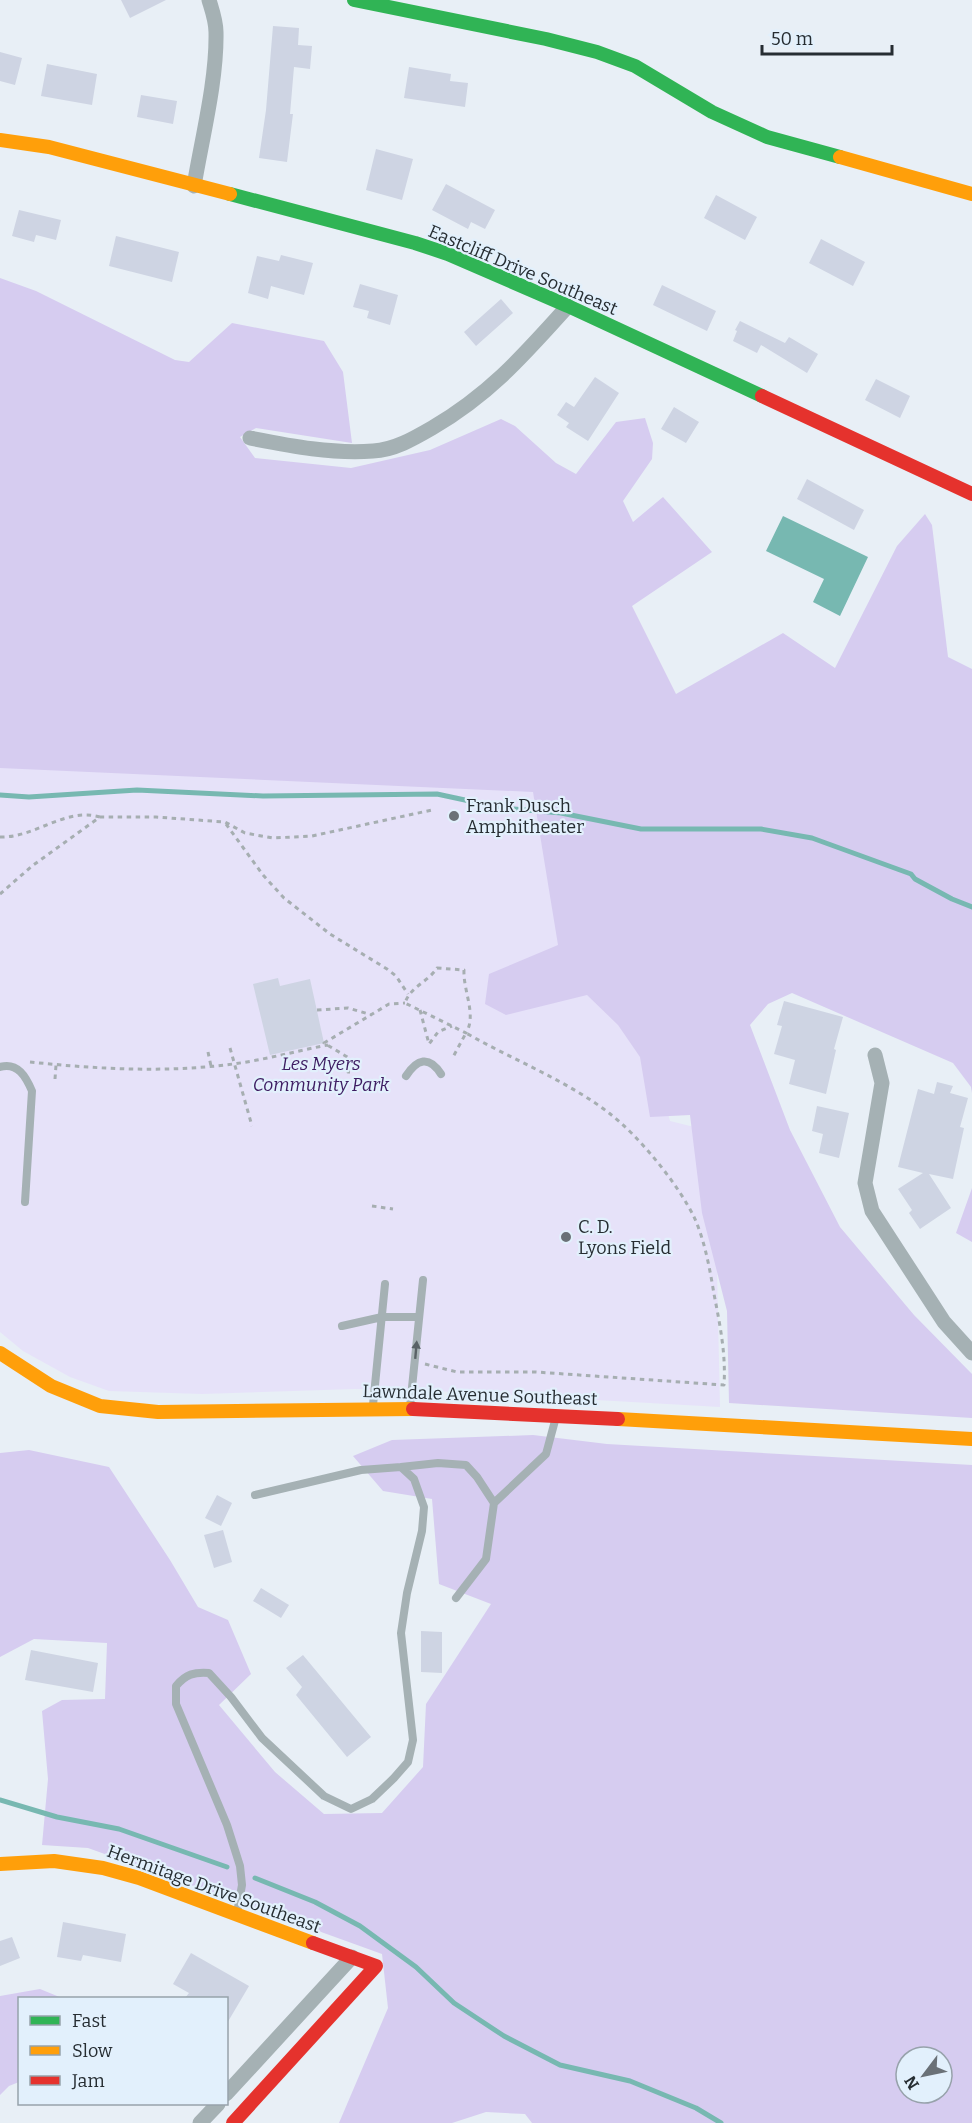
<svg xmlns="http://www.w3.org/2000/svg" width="972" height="2123" viewBox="0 0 972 2123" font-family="Bitter,serif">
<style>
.green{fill:#e6e2f9}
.forest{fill:#d6ccf0;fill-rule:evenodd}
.water{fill:#77b8b1}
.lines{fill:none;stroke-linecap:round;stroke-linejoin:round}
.stream{stroke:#77b8b1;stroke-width:5}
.building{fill:#ced4e3}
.path{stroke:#a6aeb1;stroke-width:3;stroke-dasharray:4.5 4.5;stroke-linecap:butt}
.lane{stroke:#a5b1b4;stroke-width:8}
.street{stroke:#a5b1b4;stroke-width:15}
.fast{stroke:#30b455;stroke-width:14}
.slow{stroke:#ff9f0a;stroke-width:14}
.jam{stroke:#e5322d;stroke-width:14}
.oneway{fill:#596266}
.poi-dot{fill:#6a7177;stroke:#e2f0fc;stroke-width:2}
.labels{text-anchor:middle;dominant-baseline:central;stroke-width:4.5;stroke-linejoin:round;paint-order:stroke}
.street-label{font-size:18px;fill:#262d32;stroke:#e2f0fc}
.poi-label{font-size:18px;fill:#262d32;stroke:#e2f0fc;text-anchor:start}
.park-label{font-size:18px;font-style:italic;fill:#3d1c62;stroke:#e2f0fc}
</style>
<rect width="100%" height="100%" fill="#e8eff6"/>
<path class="green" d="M571,753l99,368 44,11 6,275 -284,-16 -81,-2 -153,5 -93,-3 -39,-14 -47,-26 -23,-19v-570z"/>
<path class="forest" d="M0,278l36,13 139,69 14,2 43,-39 92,18 19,31 9,71 -96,-15 -16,9 15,21 96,10 79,-18 71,-31 14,7 41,37 20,11 40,-52 29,-4 8,25 -1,16 -29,42 10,21 30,-25 49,55 -80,54 44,88 107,-61 52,35 62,-122 28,-32 7,11 16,132 24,12v424l-1,-6 -18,-24 -161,-70 -24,11 -18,21 40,105 50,97 74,88 58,59v44l-243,-15 -2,-92 -25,-98 -12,-98 -40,2 -10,-60 -22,-32 -31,-30 -81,20 -21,-11 4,-30 69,-29 -25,-153 -533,-24z
M972,1188v54l-16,-9z
M533,1435l74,9 365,21v658h-440l-7,-9 -39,-2 -34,11h-113l49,-115 -6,-54 -294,-106 -46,-3 6,-66 -6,-68 20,-11 43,-1 2,-56 -73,-4 -34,18v-204l29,-3 80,17 61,93 28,47 30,13 23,54 -32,31 56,67 49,42 58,-1 41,-46 3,-63 65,-100 -52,-20 -7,-85 -49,-8 -30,-35 39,-16zM906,2057h36v36h-36z
M40,1989l22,9h-42l-1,84 -10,4 -9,9v-99z"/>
<path class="water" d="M783,516l85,41 -28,59 -27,-14 11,-23 -58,-28z"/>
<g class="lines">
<path class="stream" d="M0,795l29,2 108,-7 126,6 174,-2 65,14 59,5 80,16h120l51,9 99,36 4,5 37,20 20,8
M0,1800l57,17 62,12 108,38
M255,1878l60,24 45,24 56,41 38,36 50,33 56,29 70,16 66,27 25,15"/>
</g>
<path class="building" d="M121,0h45l-36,18z
M273,26l26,2 -1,17 14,1 -2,23 -16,-2 -4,47h3l-6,48 -28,-4 7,-48z
M0,52l22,6 -7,27 -15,-4z
M47,64l50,10 -5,31 -51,-9z
M409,67l42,7 -1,7 18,2 -3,24 -61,-9z
M141,95l36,6 -4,23 -36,-7z
M376,149l37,10 -11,41 -36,-10z
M446,184l49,26 -10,19 -14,-7 -3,7 -36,-19z
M716,195l41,22 -12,23 -41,-22z
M19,210l42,10 -5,20 -20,-5 -2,7 -22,-6z
M116,236l63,16 -7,30 -63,-16z
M821,239l44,23 -12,24 -44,-23z
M281,255l32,8 -9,32 -33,-9 -3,13 -20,-6 9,-37 22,5z
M360,284l38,11 -8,30 -23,-7 2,-7 -16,-4z
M662,285l54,26 -9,20 -54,-26z
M501,299l12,14 -37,33 -12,-14z
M740,321l45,22 4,-6 29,17 -11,19 -46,-28 -4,8 -24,-12 4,-10 -2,-1z
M595,377l24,16 -31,48 -22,-14 3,-4 -12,-8 9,-13 8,5z
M876,379l34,17 -10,22 -35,-18z
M674,407l25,15 -13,21 -25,-14z
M807,479l57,31 -10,20 -57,-31z
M278,978l2,8 30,-7 14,64 -54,12 -17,-71z
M784,1001l59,16 -9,32 2,1 -10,44 -37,-10 6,-24 -21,-6 8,-28 -5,-1z
M937,1082l16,4 -3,7 18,5 -8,29 4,1 -11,51 -24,-5 22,34 -31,21 -11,-16 3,-3 -14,-21 25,-16 -25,-6 20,-78 16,5z
M817,1106l32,7 -10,45 -20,-5 4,-19 -11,-3z
M217,1495l15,8 -11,23 -16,-8z
M223,1530l9,32 -18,6 -10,-33z
M261,1588l28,17 -8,13 -28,-17z
M421,1631l21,1v41l-21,-1z
M31,1650l67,13 -5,29 -68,-12z
M303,1655l68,82 -24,20 -51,-62 6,-8 -16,-19z
M63,1922l63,12 -5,28 -38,-7 -2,6 -24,-4z
M12,1937l8,21 -20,8v-25z
M191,1953l58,33 -23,39v-27h-41l4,-5 -16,-9z"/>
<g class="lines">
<path class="path" d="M226,824l37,51 21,23 46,36 57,35 9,7 12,18
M0,837c35,1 65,-30 100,-20
M0,894l32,-28 68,-49h56l69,5 20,11 28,5 39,-2 120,-26
M437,968l27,2c-1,21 13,45 2,63l-61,-30c5,-16 23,-21 32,-35z
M317,1010l31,-2 24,7
M420,1010l9,34 9,-12 14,-6
M230,1048l22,78
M208,1052l3,14
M30,1062c67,7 135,11 203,2 31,-4 63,-13 95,-19
M350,1072h-2l1,-14 -25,-15 65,-39 16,-1
M55,1079l1,-14
M372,1206l21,3
M425,1364l32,8h79l188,13c2,-31 -4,-60 -10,-91 -4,-24 -9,-52 -19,-75 -16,-34 -56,-83 -86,-106 -43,-33 -96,-53 -143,-80l-13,24"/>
<path class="lane" d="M0,1067c18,-5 26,10 32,24l-7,111
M406,1076c11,-17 23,-21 35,-2
M342,1326l40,-9h37
M373,1405l12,-121
M410,1407l13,-127
M401,1467l37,-4 28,2 11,12 17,26 -8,56 -30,39
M494,1503l52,-49 10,-37
M237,1913l5,-28 -2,-19 -13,-41 -51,-121v-18c10,-12 18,-14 33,-13l22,24 31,41 62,58 27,13 21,-10 22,-21 14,-16 5,-22 -12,-107 6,-40 15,-62 2,-24 -10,-28 -13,-12 -40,3 -106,25"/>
<path class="street" d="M194,186c8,-48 23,-106 22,-154 0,-11 -4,-22 -7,-32
M250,438c41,8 81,16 123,13 21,-1 40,-12 59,-23 58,-34 91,-72 136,-122
M875,1055l7,28 -17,100 7,28 72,111 28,31
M226,2094l126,-137
M200,2123l18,-19"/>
<path class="fast" d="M354,0l192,39 51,13 38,14 77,46 55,25 73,20
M230,194l185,49 33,11 120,52 194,90"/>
<path class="slow" d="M0,140l49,7 181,47
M840,157l132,37
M0,1353l51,33 49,20 58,6 255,-3
M618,1419l354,20
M0,1864l54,-3 49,7 36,10 174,65"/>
<path class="jam" d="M762,396l210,98
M413,1409l205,10
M233,2123l143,-157 -63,-23"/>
</g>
<defs><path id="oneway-solid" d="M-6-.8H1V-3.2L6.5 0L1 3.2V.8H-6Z" transform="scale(1.5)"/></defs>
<use class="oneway" href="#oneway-solid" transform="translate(416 1350) rotate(-85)"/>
<g class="poi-dot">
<circle cx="454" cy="816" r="6"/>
<circle cx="566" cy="1237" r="6"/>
</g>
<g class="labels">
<g class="street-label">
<text transform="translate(523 270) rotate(23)">Eastcliff Drive Southeast</text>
<text transform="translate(480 1395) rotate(2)">Lawndale Avenue Southeast</text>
<text transform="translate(214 1889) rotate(20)">Hermitage Drive Southeast</text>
</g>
<g class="poi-label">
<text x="466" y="806">Frank Dusch<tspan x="466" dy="21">Amphitheater</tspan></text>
<text x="578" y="1227">C. D.<tspan x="578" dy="21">Lyons Field</tspan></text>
</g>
<g class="park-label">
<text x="321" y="1064">Les Myers<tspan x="321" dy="21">Community Park</tspan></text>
</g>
</g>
<rect x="18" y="1997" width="210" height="108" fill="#e2f0fc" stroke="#97a2ab" stroke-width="1.5"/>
<rect x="30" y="2016" width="30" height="9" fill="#30b455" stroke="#97a2ab" stroke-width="1.5"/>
<text x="72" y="2027" font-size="18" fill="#262d32">Fast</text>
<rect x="30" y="2046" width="30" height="9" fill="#ff9f0a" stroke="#97a2ab" stroke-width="1.5"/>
<text x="72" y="2057" font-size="18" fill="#262d32">Slow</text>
<rect x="30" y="2076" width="30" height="9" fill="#e5322d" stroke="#97a2ab" stroke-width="1.5"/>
<text x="72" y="2087" font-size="18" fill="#262d32">Jam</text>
<g transform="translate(924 2075) rotate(238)"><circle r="28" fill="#e2f0fc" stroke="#97a2ab" stroke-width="1.5"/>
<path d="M0-4.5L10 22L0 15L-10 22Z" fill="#6a7177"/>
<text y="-9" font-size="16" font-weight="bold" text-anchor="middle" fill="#262d32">N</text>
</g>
<path d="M762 45v9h130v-9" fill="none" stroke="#262d32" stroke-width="3"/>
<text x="771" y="45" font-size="18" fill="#262d32" stroke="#e2f0fc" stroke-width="4.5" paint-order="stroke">50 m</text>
</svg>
